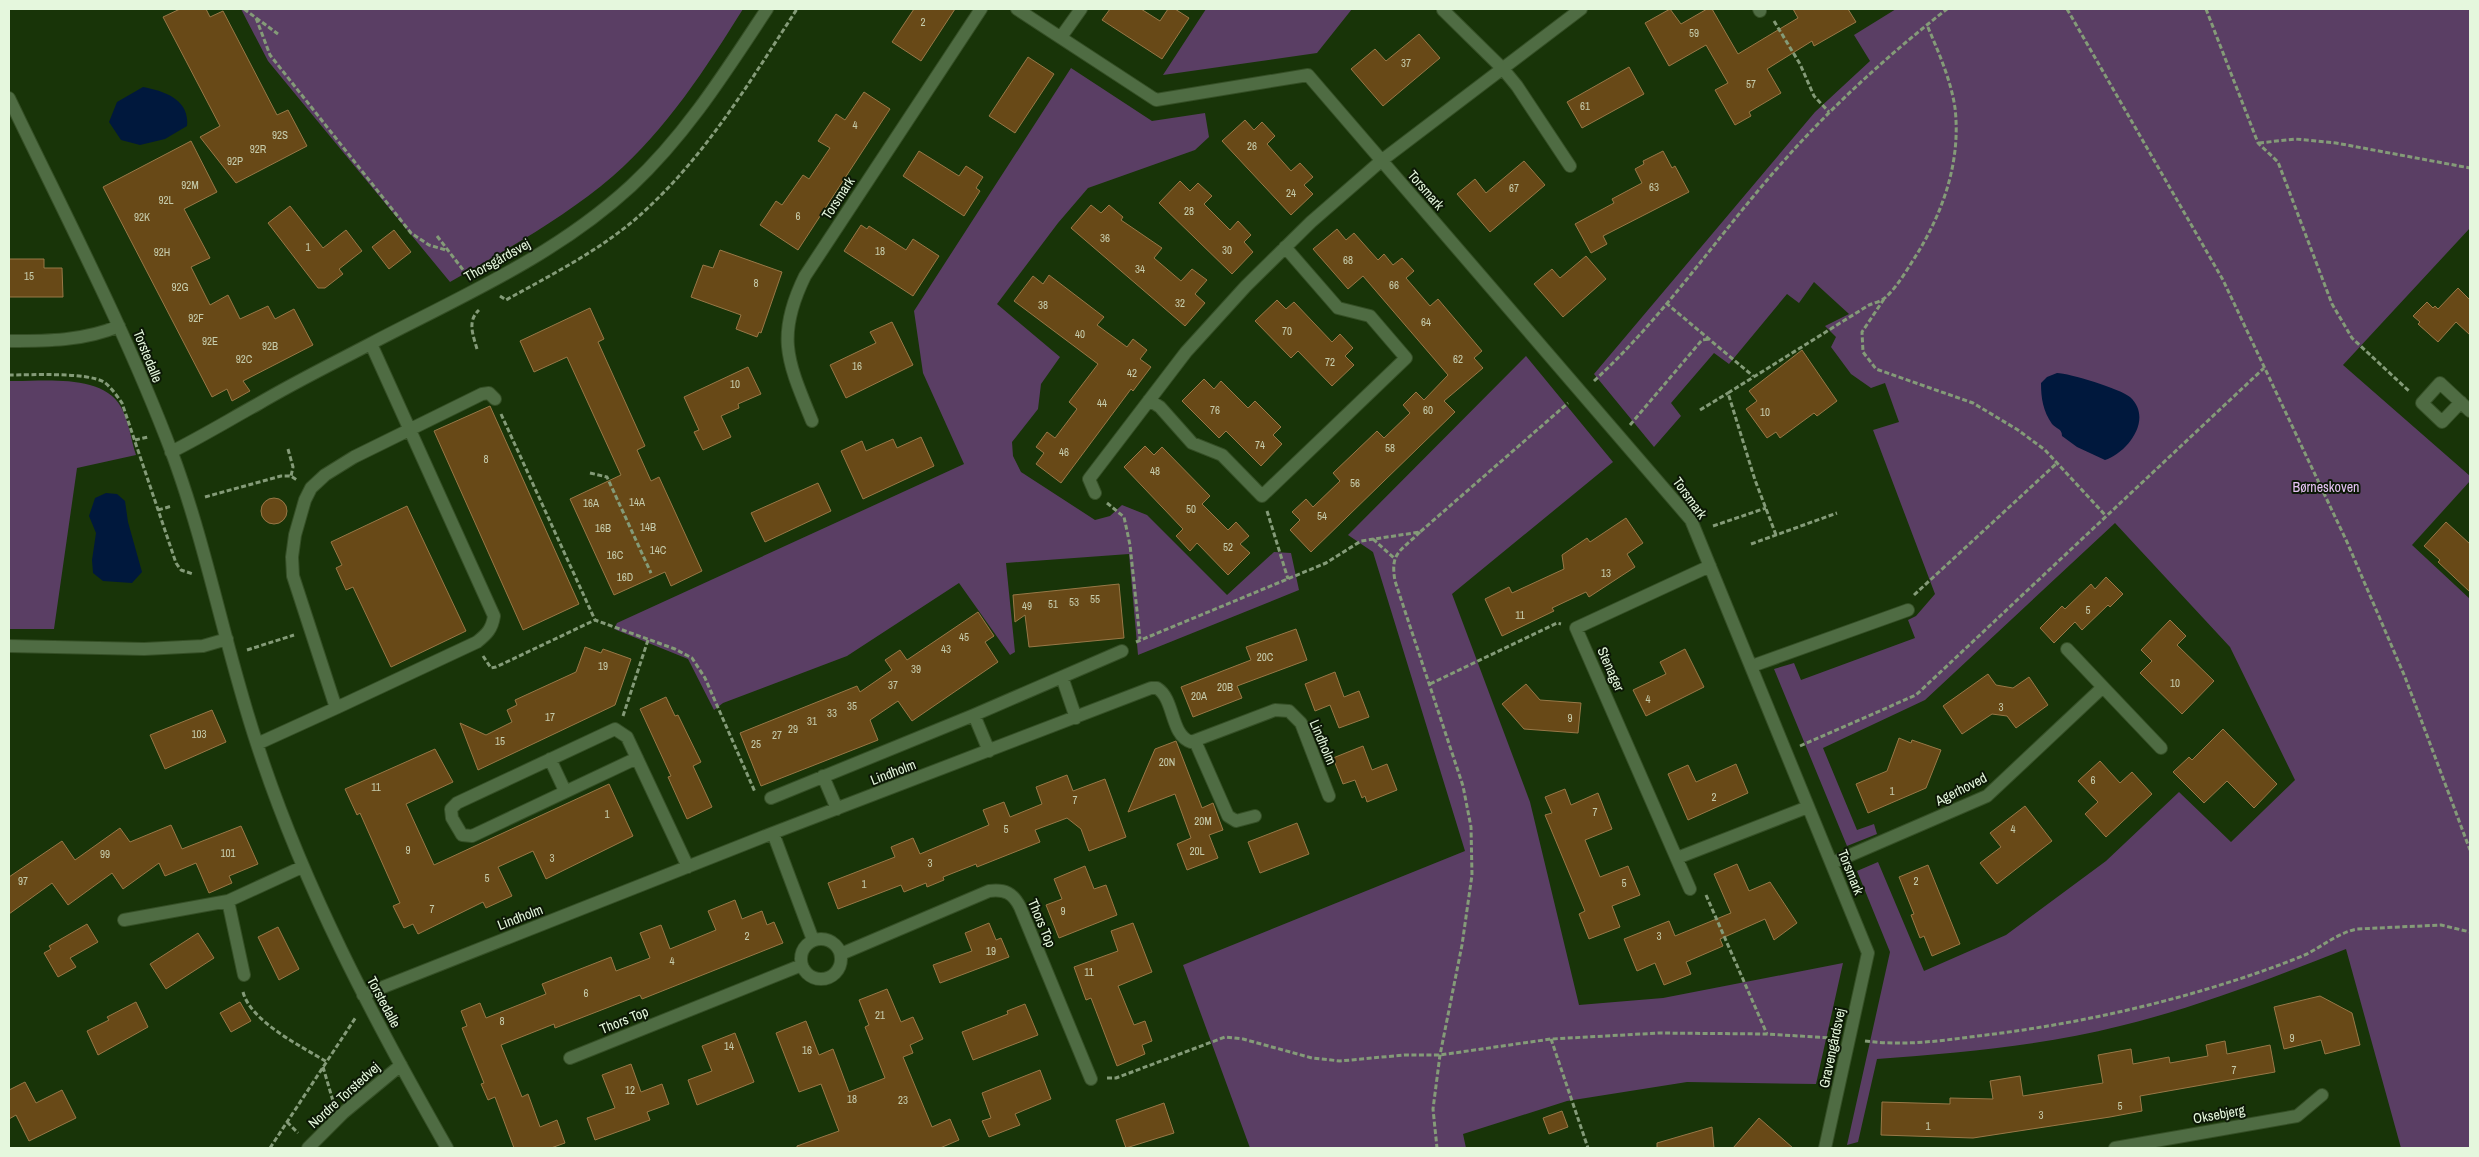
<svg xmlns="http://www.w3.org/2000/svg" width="2479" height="1157" viewBox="0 0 2479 1157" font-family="'Archivo Narrow',sans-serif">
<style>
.green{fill:#5a3e64}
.water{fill:#00183d}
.building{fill:#684917;stroke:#987847}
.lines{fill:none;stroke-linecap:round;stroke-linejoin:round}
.minor-casing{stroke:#354f26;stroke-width:14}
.path{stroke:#849b78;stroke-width:3;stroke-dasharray:5 2.5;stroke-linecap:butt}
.minor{stroke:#4f6c43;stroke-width:12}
.labels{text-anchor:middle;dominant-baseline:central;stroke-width:4;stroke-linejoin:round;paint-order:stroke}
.number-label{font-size:11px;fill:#c6ccac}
.street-label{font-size:14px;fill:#e5f7dd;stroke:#0c1806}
.park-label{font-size:14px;fill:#e6c3f4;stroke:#0c1806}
</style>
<rect width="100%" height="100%" fill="#183408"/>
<path class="green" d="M241,9h502c-37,59 -77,121 -130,167 -49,42 -107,74 -163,106l-182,-221z
M1206,9h146l-35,44 -154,22z
M1896,9h574v219l-127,137 127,111v5l-58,64 58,54v549h-69l-55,-199c-74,29 -148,58 -226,77 -80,20 -161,27 -243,33l-19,83 -11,3 43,-193 -33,-81 21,-9 46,109 82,-36 100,-74 73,-69 52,50 64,-62 -65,-133 -115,-124 -190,177 -102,48 34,82 17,-6 3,10 -30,12 -73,-177 20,-6 7,17 114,-42 -7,-18 8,-4 19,-22 -62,-164 26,-8 -14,-39 -14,5 -20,-14 -20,-27 5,-10 -11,-11 24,-12 -35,-32 -15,21 -12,-9 -58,70 -15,-11 -43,50 10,13 -27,31 -60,-73 221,-262 55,-51 -16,-26z
M1071,68l81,53 53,-8 4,24 -14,13 -107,38 -30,35 -61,81 63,53 -19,27 -3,25 -26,33 1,14 8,16 74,48 15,-4 12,-11 25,10 80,80 47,-43 17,1 8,37 -161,65 -9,-101 -123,9 9,89 -5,3 -51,-72 -112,73 -124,47 -9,7 -26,-51 -74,-30 3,-6 347,-159 -41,-91 -9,-62z
M1526,356l87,106 -161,132 78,208 49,203 84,-7 180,-35 -27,121 -129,-2 -120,19 -104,33 3,14h-216l-67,-183 282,-114 -92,-299 -25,-17z
M9,381c33,1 93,-8 112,26 8,14 10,33 15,48l-59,13 -23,161h-45z"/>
<path class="water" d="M143,87c22,4 47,13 44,39l-22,13 -25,6 -19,-5 -12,-18 8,-20z
M2057,373c12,0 64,16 73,24 24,22 -3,56 -25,63l-28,-13 -15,-11c0,-8 -6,-7 -10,-12 -9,-13 -11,-26 -11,-41l6,-6z
M106,493l11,1 8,7 3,21 14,50 -10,11 -29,-2 -10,-8 -1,-13 4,-27 -7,-17 6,-18z"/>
<path class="building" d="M180,9h26l4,8 13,-6 54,104 11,-5 19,36 -71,37 -36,-46 20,-11 -57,-109z
M914,9h41l-34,52 -29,-19z
M1110,9h31l19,12 8,-12h7l14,9 -27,41 -60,-39z
M1670,9l11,15 26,-15h5l26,45 60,-36 -5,-9h55l8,13 -42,24 -2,-5 -45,28 14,24 -32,19 2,4 -16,9 -20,-35 13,-7 -22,-38 -37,21 -24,-43z
M1419,34l21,24 -57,48 -32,-37 24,-20 11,12z
M1028,57l26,17 -39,59 -26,-17z
M1629,67l15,27 -62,34 -15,-26z
M864,92l26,17 -92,141 -38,-25 16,-24 6,4 21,-30 6,4 21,-31 -12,-7 18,-27 9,6z
M1245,120l9,10 8,-8 13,14 -8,8 24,27 9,-8 13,14 -9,8 9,9 -22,21 -69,-74z
M191,141l26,51 -33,17 26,49 -19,9 19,38 18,-10 12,24 28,-13 7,13 19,-10 19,36 -70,36 7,10 -18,10 -5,-12 -15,8 -109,-210z
M919,151l40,25 7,-10 17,11 -7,11 4,3 -16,25 -61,-40z
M1663,151l9,17 3,-2 14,26 -86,44 4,8 -16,9 -16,-29 39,-21 -2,-4 30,-16 -7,-14 9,-5 -1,-3z
M1524,161l21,24 -55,47 -33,-38 18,-15 11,14z
M1180,181l10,10 8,-8 14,13 -8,8 26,26 8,-9 13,14 -7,7 9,10 -21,22 -73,-71z
M1091,205l10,8 8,-8 14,12 -2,3 41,28 -8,10 27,23 11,-12 15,11 -12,14 10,9 -20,23 -114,-98z
M290,206l33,42 23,-18 16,21 -23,18 4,5 -18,14h-7l-50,-65z
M861,225l6,4 2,-3 37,24 7,-11 26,17 -26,40 -69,-45z
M1337,229l9,11 8,-7 24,27 6,-6 9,11 9,-7 12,13 -8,7 24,28 8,-7 44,52 -8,7 9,10 -39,33 11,11 -144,140 -21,-22 10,-10 -8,-8 14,-13 7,8 27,-26 -7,-8 44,-42 7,7 26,-25 -7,-8 13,-13 8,8 24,-25 -85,-99 -15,13 -35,-40z
M394,230l17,22 -22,17 -17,-22z
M720,250l62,22 -21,61 -2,-1 -2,5 -21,-8 5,-14 -50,-18 12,-32 10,3z
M1586,256l20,23 -43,38 -29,-33 18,-15 8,9z
M9,259h35v9h18l1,29h-54z
M1049,275l55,42 -7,8 30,22 6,-8 14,11 -7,9 11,8 -18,24 -2,-2 -70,94 -25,-19 8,-11 -8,-6 11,-15 8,6 22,-29 -8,-7 29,-38 -84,-63 19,-25 10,8z
M2458,288l12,12v35l-14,-13 -18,20 -20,-18 2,-2 -7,-6 14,-14 6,6 2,-2 3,3z
M1277,300l9,9 8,-7 38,40 8,-8 13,14 -8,8 9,9 -22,21 -34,-35 -7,7 -36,-37z
M590,308l14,31 -6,3 47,104 -8,4 14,31 8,-4 43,94 -31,15 -6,-14 -51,23 -44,-96 51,-24 -54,-118 -33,15 -14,-31z
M892,322l21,43 -67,33 -16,-33 46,-22 -6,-11z
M1802,350l35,51 -20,15 -3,-3 -34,25 -4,-6 -9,6 -21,-29 11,-8 -8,-10z
M748,367l13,27 -23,10 1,4 -18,8 10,21 -28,13 -9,-18 5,-2 -15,-33z
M1204,379l10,10 7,-8 27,27 7,-7 26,26 -8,8 9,9 -21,22 -35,-35 -7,7 -37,-37z
M490,406l89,198 -56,26 -89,-199z
M921,437l13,29 -71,33 -22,-48 21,-10 4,10 27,-12 4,9z
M1145,446l9,9 8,-8 48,49 -8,8 26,26 8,-8 13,14 -9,8 10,9 -22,22 -31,-32 -7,8 -14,-15 7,-7 -59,-62z
M818,483l13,28 -66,31 -14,-29z
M261 511a13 13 0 1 1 26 0a13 13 0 1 1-26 0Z
M407,506l59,125 -75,36 -38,-80 -7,3 -10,-22 6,-3 -11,-23z
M1626,518l17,25 -16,11 8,13 -46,30 -3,-5 -34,16 2,3 -52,25 -17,-37 24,-12 3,6 52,-24 -2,-14 25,-17 3,4z
M2446,522l24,22v48l-32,-30 2,-2 -16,-14z
M2106,577l17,17 -13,13 -2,-2 -26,25 -7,-8 -21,21 -14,-15 22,-22 3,3 26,-25 4,5z
M1119,584l5,54 -95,9 -4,-32 -10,7 -2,-27z
M978,612l16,24 -9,6 13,20 -86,59 -14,-20 -28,19 8,20 -117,46 -21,-53 117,-47 3,6 32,-22 -7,-10 15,-10 7,10z
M2170,620l16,16 -9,9 37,36 -32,33 -42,-41 12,-12 -11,-11z
M1296,629l11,31 -70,26 5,12 -49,19 -12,-30 70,-27 -5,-13z
M585,647l16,6 2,-4 28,10 -16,46 -137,65 -18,-47 26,12 26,-13 -5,-12 10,-5 -2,-5 61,-28z
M1685,649l19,38 -58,29 -13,-26 33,-16 -6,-12z
M1335,672l9,25 15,-6 10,26 -30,11 -9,-23 -15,6 -10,-27z
M1988,674l8,11 17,3 16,-11 19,28 -32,23 -9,-12 -15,-2 -30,20 -19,-28z
M1526,684l14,16 41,3 -3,30 -54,-4 -22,-25z
M666,697l9,19 3,-1 23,47 -8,4 19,41 -25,12 -19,-42 3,-1 -31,-67z
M212,710l14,32 -61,27 -15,-34z
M2223,729l54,55 -23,24 -27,-27 -23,22 -31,-31 16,-15 3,3z
M1899,738l12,5 1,-3 29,10 -15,38 -58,25 -12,-29 31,-13z
M1176,741l26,67 11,-5 10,27 -14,5 9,23 -31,12 -10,-26 14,-6 -16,-44 -47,18 27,-63z
M1363,746l9,24 15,-6 10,26 -30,12 -2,-6 -3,2 -7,-18 -12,4 -10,-26z
M435,749l18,33 -47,22 28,61 175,-81 24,52 -87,43 -13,-28 -35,16 14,29 -26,12 -3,-6 -65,32 -5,-10 -9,4 -11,-22 7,-3 -40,-90 -3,2 -12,-26z
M2100,761l20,22 12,-11 20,22 -46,43 -21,-23 13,-12 -20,-21z
M1736,764l12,29 -60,27 -20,-46 20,-9 8,17z
M1067,775l6,16 32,-12 21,58 -37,14 -8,-22 -14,-11 -32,12 5,12 -63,25 -1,-3 -33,13 1,3 -17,7 -1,-4 -22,9 -3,-7 -63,24 -10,-26 67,-26 -4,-10 22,-9 7,16 69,-29 -6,-15 21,-8 6,15 32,-13 -6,-17z
M1565,789l6,16 27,-12 14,36 -27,11 15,37 28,-11 12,29 -28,11 8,21 -31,12 -10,-25 6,-3 -40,-96 7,-2 -7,-16z
M2025,806l27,35 -55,43 -17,-21 21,-16 -11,-14z
M1297,823l12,31 -49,19 -12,-31z
M171,825l11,24 59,-23 17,38 -29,12 3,7 -23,10 -13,-30 -31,13 -6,-13 -36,26 -11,-16 -44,32 -16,-22 -43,31v-37l53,-36 13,19 45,-32 10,14z
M1737,864l12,27 21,-9 27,41 -23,17 -9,-21 -45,20 3,7 -37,16 5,12 -27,11 -9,-22 -18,8 -13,-32 45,-18 6,15 56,-23 -17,-39z
M1928,865l32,79 -28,12 -8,-20 -4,2 -9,-23 3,-1 -15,-37z
M1085,866l9,23 12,-4 11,30 -58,23 -13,-33 16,-6 -8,-20z
M735,900l7,19 20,-8 5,14 7,-3 9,21 -141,56 -2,-4 -85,33 -1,-4 -53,21 21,52 6,-3 12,33 17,-7 8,23 -14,5h-37l-19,-51 -7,3 -7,-16 3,-1 -22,-55 5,-2 -6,-15 19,-8 6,15 60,-24 -4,-10 69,-27 5,14 34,-13 -10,-25 21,-8 9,24 46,-19 -8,-19z
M989,923l7,17 5,-2 8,19 -69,26 -7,-18 39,-14 -7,-18z
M1133,923l19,49 -34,14 16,39 11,-4 7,20 -10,4 3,9 -28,12 -26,-68 -5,2 -12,-33 44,-16 -7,-20z
M87,924l11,18 -28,16 6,9 -18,10 -14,-24 7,-4 -2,-3z
M278,927l21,42 -20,11 -21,-43z
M198,933l16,25 -48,31 -16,-25z
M887,989l14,33 12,-5 10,22 -13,6 3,8 -10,4 29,70 18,-8 9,21 -19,8h-143v-2l42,-15 -18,-47 -22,8 -23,-59 30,-12 13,34 14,-6 16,43 36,-14 -20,-51 4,-2 -10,-25z
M2320,996l32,17 8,32 -35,9 -4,-14 -37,9 -10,-42z
M136,1002l12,25 -50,28 -11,-24 22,-11 -2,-3z
M240,1002l11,19 -20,11 -11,-19z
M1025,1004l13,31 -65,25 -11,-28 46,-18 -1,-3z
M735,1033l19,49 -57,23 -9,-25 24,-9 -10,-25z
M2225,1041l2,13 43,-9 5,27 -135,24 2,15 -32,6 -137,21 -92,-3 1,-33 68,2v-6l43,1 -3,-18 30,-5 3,20 80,-13 -5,-28 33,-6 2,15 36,-7 1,6 38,-7 -2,-11z
M631,1064l10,28 21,-8 7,20 -22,8 3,8 -55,20 -8,-22 28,-10 -13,-33z
M1040,1070l11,29 -36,15 5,11 -31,12 -7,-16 9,-3 -9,-25z
M25,1082l11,21 26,-13 14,28 -47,23 -13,-26 -7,4v-29z
M1164,1103l10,30 -48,15 -10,-28z
M1562,1111l6,16 -19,7 -6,-16z
M1759,1118l34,30h-60z
M1712,1127l2,21h-57v-5z"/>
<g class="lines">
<g class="minor-casing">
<path id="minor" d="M1017,9l139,91 152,-25 383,445 177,433 -43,195
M1759,9l1,2
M1443,10l60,59 14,17 53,80
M1061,37l20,-28
M9,98c56,117 117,233 163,355 35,94 53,195 85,291 46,142 116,274 190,404
M9,341c38,0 75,0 110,-15
M1149,400l11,7 32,36 30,12 40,41 144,-138 -36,-42 -32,-8 -53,-61
M2461,402l-19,20 -20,-19 18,-20 30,28
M812,421c-24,-59 -37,-84 -7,-145l176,-267
M171,452c30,-15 58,-32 87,-48 37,-22 76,-41 114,-61 90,-47 183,-87 259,-157 55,-51 95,-115 136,-177
M1095,493l-6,-14 97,-127 60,-66 65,-64 70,-61 200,-152
M9,646l135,3 59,-3 24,-7
M2067,649l36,38
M1752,666l156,-56
M1062,677l14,41
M336,708l141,-66c10,-8 15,-13 17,-26l-123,-272
M974,715l15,36
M1195,741l33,75 8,5 19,-5
M257,744l79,-36 -43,-132 -1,-19 3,-22 10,-35 6,-12 14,-13 29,-18 128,-63 7,-1 6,6
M637,758l-165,78 -10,-1 -10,-17 -1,-9 6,-6 158,-74 12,8 61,130
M550,759l15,32
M823,776l14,33
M771,798l203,-83 148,-64
M773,833l40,107
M1677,858l131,-51
M1832,863l155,-67 116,-109 58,61
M1690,889l-114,-261 134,-62
M228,901l16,74
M124,920l104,-19 74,-34
M801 959a20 20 0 1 1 40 0a20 20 0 1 1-40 0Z
M841,954l148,-63c16,-2 24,2 31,16l71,172
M363,995l410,-162 378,-145h6c18,11 13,47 34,54l84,-32 14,1 12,12 28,73
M570,1058l232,-93
M308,1148l35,-35 58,-48
M2115,1148l182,-32 25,-21"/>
</g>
<path class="path" d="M244,9l34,25
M2067,9l156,271 124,262 58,135 65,173
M2206,9l52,134 20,19 54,142 20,34 58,54
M256,18l14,37 141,178 18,12 20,6
M1774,21l26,43 14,32 15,16
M2259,143l36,-4 41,4 134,25
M437,236l30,39
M500,296l6,4c43,-24 87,-46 126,-78 70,-59 116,-138 165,-213
M1884,299l-22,33 1,20 13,17 97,34 45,27 27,20 61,66
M1666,303l87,73
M477,349c-4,-14 -10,-28 2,-39
M9,375c22,0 77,-3 95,7 7,5 13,14 18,21l54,160 5,7 12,4
M1594,381c71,-65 124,-146 187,-217 50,-57 107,-109 166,-155
M1700,410l28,-17
M501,414l94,206 80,29 17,9 13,20 50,114
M1630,425l72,-85 8,-1
M135,440l13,-3
M288,449l5,18 -2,9
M590,473l17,4 44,96
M205,497l76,-21h10l6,4
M1107,503l17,14 6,28 10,94
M158,510l14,-4
M1267,511l21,68
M1713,526l53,-18
M1420,532c-20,20 -30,20 -25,49l68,205 8,41 1,48 -10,70 -22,110 -7,54 4,39
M1776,535l-21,-55 -27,-87 141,-88c5,-2 13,-4 17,-8 12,-11 22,-29 31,-43 27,-44 44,-94 38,-146 -4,-28 -17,-57 -28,-83
M1373,539l21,19
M1751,544l86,-31
M1914,595l143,-132
M1136,642l190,-79 35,-22 59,-9 148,-129
M247,650l47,-15
M483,656l8,12 5,-1 99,-47
M1430,684l127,-61 4,1
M623,716l25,-76
M1800,746l116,-51 348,-327
M1706,895l61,139
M243,992c8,30 58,54 84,70
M1551,1039l37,109
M1865,1041c38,5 75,0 113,-5 94,-11 189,-32 279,-63 17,-6 34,-12 50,-19 17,-9 31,-21 50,-25l84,-4 29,7
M323,1067l10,34
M1107,1078h9l109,-41 18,2 69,19 28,3 64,-6h36l111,-16 108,-6 108,1 64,4
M287,1122l11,11
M270,1148l86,-131"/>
<use href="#minor" class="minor"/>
</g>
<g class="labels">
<g class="number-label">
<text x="923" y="22">2</text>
<text x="1694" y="33">59</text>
<text x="1406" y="63">37</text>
<text x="1751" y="84">57</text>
<text x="1585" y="106">61</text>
<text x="855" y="125">4</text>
<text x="280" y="135">92S</text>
<text x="1252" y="146">26</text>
<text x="258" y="149">92R</text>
<text x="235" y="161">92P</text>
<text x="190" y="185">92M</text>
<text x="1654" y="187">63</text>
<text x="1514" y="188">67</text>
<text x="1291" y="193">24</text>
<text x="166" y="200">92L</text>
<text x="1189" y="211">28</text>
<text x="798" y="216">6</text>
<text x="142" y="217">92K</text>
<text x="1105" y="238">36</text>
<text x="308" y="247">1</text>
<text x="1227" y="250">30</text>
<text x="880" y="251">18</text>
<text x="162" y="252">92H</text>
<text x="1348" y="260">68</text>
<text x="1140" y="269">34</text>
<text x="29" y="276">15</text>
<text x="756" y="283">8</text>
<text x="1394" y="285">66</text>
<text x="180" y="287">92G</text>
<text x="1180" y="303">32</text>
<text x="1043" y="305">38</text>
<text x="196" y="318">92F</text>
<text x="1426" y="322">64</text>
<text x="1287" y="331">70</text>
<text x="1080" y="334">40</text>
<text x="210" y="341">92E</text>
<text x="270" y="346">92B</text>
<text x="244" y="359">92C</text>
<text x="1458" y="359">62</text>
<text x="1330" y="362">72</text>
<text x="857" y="366">16</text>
<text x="1132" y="373">42</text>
<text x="735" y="384">10</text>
<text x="1102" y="403">44</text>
<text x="1215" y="410">76</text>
<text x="1428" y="410">60</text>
<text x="1765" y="412">10</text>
<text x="1260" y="445">74</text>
<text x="1390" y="448">58</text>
<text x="1064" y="452">46</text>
<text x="486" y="459">8</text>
<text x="1155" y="471">48</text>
<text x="1355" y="483">56</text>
<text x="637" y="502">14A</text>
<text x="591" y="503">16A</text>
<text x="1191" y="509">50</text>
<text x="1322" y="516">54</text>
<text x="648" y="527">14B</text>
<text x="603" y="528">16B</text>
<text x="1228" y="547">52</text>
<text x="658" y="550">14C</text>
<text x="615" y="555">16C</text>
<text x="1606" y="573">13</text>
<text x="625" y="577">16D</text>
<text x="1095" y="599">55</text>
<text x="1074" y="602">53</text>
<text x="1053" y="604">51</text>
<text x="1027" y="606">49</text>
<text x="2088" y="610">5</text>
<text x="1520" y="615">11</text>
<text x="964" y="637">45</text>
<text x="946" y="649">43</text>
<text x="1265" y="657">20C</text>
<text x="603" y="666">19</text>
<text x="916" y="669">39</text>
<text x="2175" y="683">10</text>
<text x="893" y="685">37</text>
<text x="1225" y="687">20B</text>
<text x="1199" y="696">20A</text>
<text x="1648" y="699">4</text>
<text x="852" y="706">35</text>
<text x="2001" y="707">3</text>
<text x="832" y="713">33</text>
<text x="550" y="717">17</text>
<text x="1570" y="718">9</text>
<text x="812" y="721">31</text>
<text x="793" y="729">29</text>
<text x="199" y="734">103</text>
<text x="777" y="735">27</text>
<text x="500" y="741">15</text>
<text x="756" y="744">25</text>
<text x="1167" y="762">20N</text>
<text x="2093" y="780">6</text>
<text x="376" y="787">11</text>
<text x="1892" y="791">1</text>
<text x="1714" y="797">2</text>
<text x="1075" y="800">7</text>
<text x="1595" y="812">7</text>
<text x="607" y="814">1</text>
<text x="1203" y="821">20M</text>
<text x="1006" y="829">5</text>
<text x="2013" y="829">4</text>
<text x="408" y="850">9</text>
<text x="1197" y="851">20L</text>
<text x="228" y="853">101</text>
<text x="105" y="854">99</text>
<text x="552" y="858">3</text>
<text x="930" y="863">3</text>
<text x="487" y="878">5</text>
<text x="23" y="881">97</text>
<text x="1916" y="881">2</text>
<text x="1624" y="883">5</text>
<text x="864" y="884">1</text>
<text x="432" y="909">7</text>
<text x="1063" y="911">9</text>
<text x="747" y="936">2</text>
<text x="1659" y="936">3</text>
<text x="991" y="951">19</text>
<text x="672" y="961">4</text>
<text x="1089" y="972">11</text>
<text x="586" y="993">6</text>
<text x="880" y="1015">21</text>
<text x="502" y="1021">8</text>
<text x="2292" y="1038">9</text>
<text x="729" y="1046">14</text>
<text x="807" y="1050">16</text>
<text x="2234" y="1070">7</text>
<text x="630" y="1090">12</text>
<text x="852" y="1099">18</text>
<text x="903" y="1100">23</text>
<text x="2120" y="1106">5</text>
<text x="2041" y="1115">3</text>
<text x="1928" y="1126">1</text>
</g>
<g class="street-label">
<text transform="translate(1426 190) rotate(49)">Torsmark</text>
<text transform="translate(838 198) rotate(-57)">Torsmark</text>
<text transform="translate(497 260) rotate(-29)">Thorsgårdsvej</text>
<text transform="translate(148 356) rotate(68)">Torstedalle</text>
<text transform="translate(1690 498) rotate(54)">Torsmark</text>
<text transform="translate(1611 669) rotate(66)">Stenager</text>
<text transform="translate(1323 742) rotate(67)">Lindholm</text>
<text transform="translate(893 772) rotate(-21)">Lindholm</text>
<text transform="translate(1961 789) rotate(-27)">Agerhoved</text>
<text transform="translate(1851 872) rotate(68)">Torsmark</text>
<text transform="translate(520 917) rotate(-21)">Lindholm</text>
<text transform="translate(1042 923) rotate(67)">Thors Top</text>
<text transform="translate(384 1002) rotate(62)">Torstedalle</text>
<text transform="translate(624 1020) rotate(-22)">Thors Top</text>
<text transform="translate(1832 1048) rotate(-78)">Gravengårdsvej</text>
<text transform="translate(344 1095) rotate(-42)">Nordre Torstedvej</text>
<text transform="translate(2219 1114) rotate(-10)">Oksebjerg</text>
</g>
<g class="park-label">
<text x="2326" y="487">Børneskoven</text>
</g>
</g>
<rect width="2479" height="1157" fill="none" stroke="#e5f7dd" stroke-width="20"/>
</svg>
